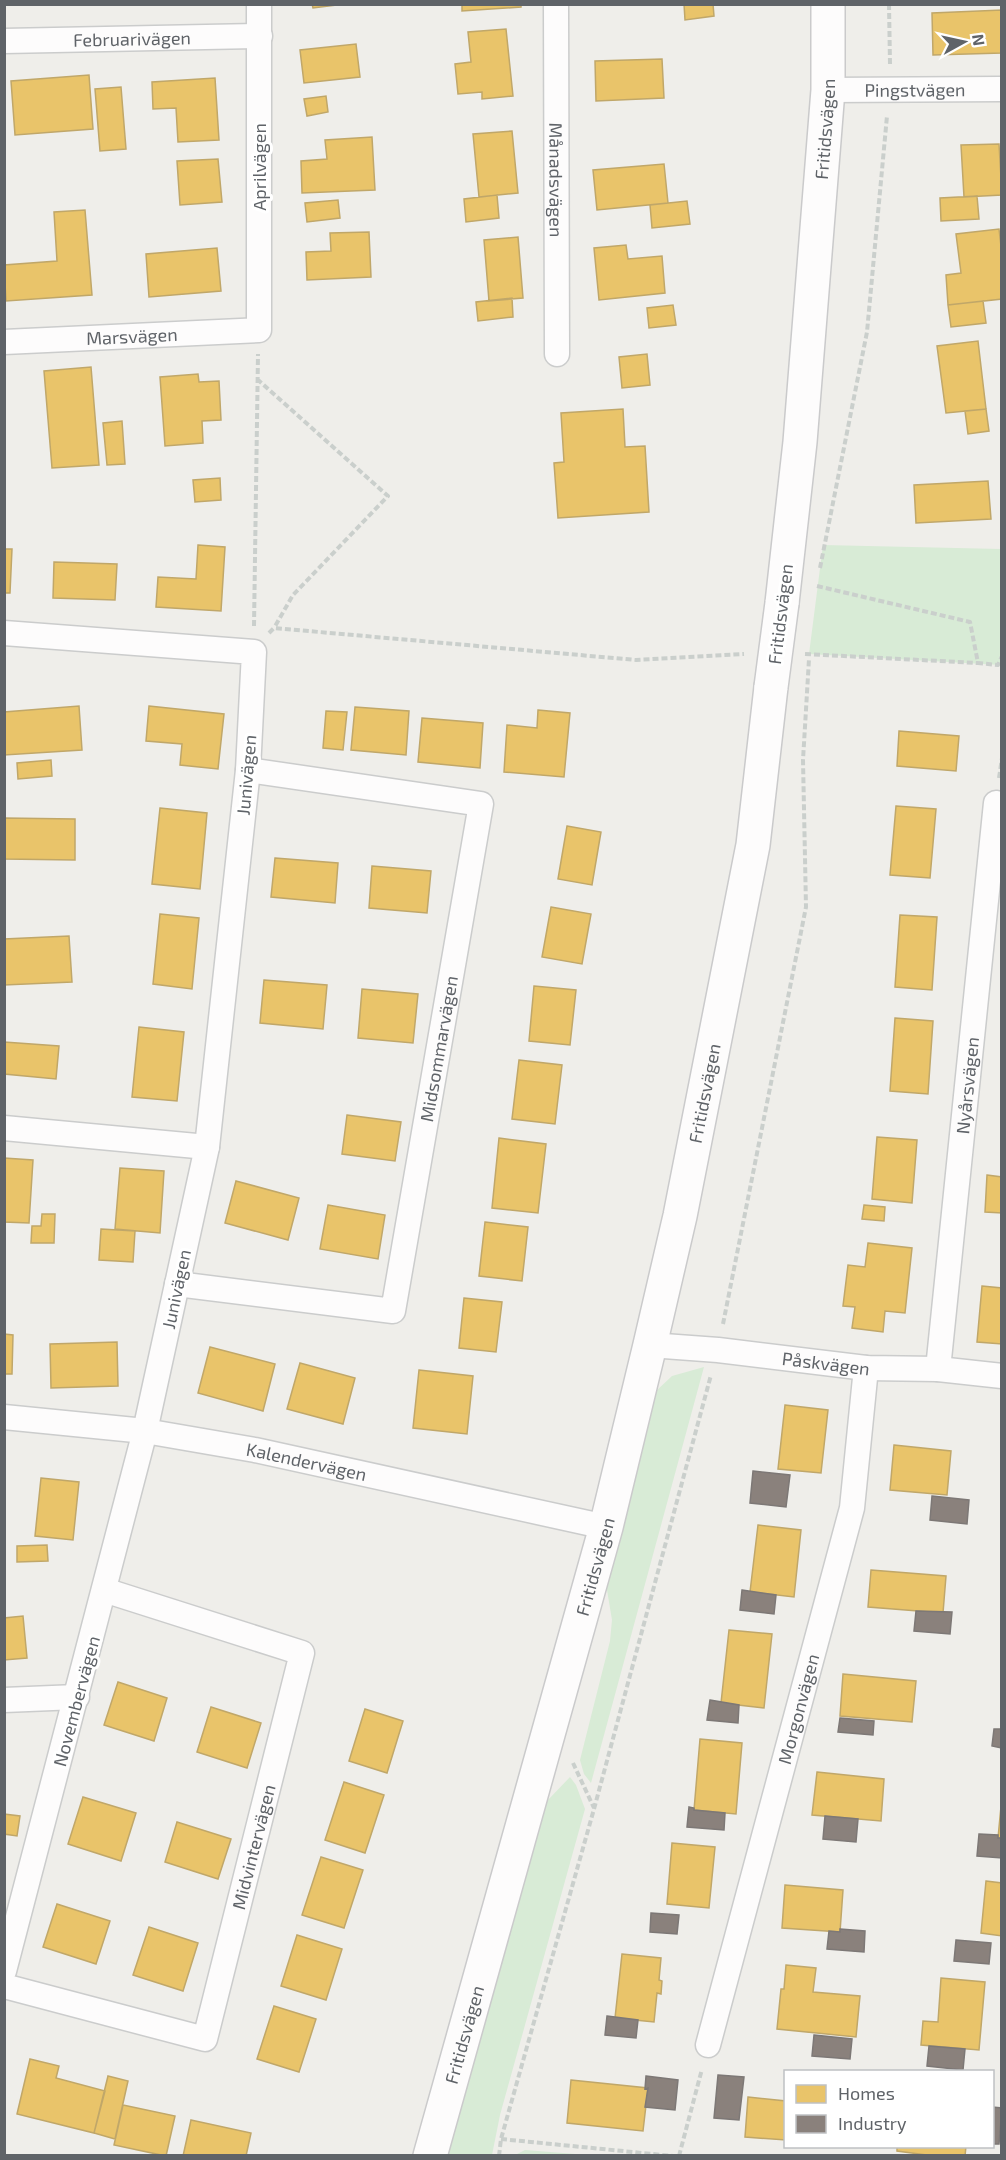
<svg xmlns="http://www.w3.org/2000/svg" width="1006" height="2160" viewBox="0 0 1006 2160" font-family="'Exo 2',sans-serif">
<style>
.green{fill:#d8ebd6}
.homes{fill:#e9c46a;stroke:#c0a769;stroke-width:1.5}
.industry{fill:#8a817c;stroke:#7d7876;stroke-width:1.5}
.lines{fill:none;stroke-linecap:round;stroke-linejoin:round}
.street-casing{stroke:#cbcccc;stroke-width:27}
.secondary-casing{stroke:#cacacb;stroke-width:36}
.path{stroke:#cacfcc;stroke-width:4;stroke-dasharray:6 3;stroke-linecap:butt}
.street{stroke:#fdfcfc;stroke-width:24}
.secondary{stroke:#fdfcfc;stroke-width:33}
.secondary-bridge-casing{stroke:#cacacb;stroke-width:36;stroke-linecap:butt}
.secondary-bridge{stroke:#fdfcfc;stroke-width:33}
.labels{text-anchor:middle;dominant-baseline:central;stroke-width:6;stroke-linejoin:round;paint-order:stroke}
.street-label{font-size:18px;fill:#5f6368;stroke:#fff}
</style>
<rect width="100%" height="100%" fill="#efeeea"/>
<path class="green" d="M823,545l178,4v116l-192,-11z
M704,1367l-113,416 -7,-9 -4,-14 30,-119 2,-21 -6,-36 49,-192 17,-16z
M570,1777l6,8 9,24 -85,306 -8,40 -44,1 87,-325 12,-30z
M525,2150l63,5h-73z"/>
<path class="homes" d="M312,4h33l-32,4z
M462,4h59v3l-59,4z
M684,4h29l1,12 -29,4z
M1002,10v43l-69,2 -1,-42z
M506,29l7,67 -31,3v-7l-24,2 -3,-30 16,-2 -3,-30z
M356,44l4,33 -56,6 -4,-33z
M662,59l2,39 -68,3 -1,-40z
M89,75l4,54 -78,6 -4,-54z
M215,78l4,62 -41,2 -2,-34 -23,1 -1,-27z
M121,87l5,62 -26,2 -5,-62z
M326,96l2,16 -21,4 -3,-17z
M512,131l6,62 -39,4 -6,-63z
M372,137l3,53 -73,3 -1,-32 26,-2 -2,-19z
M999,144l3,51 -38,2 -3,-52z
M218,159l4,43 -42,3 -3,-44z
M664,164l4,39 -71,7 -4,-40z
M497,195l2,23 -33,4 -2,-23z
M977,196l2,23 -38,2 -1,-23z
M338,200l2,18 -33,4 -2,-19z
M687,201l3,23 -38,4 -2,-23z
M85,210l7,85 -86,6 -2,-36 53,-4 -3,-49z
M999,229l3,26v44l-54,6 -2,-30 15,-2 -5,-39z
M369,232l2,45 -64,3 -1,-28 25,-1 -1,-18z
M518,237l5,61 -34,3 -5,-61z
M626,245l2,14 34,-3 3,37 -66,7 -5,-52z
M217,248l4,43 -72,6 -3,-43z
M512,298l1,19 -35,4 -2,-19z
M983,301l3,22 -35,4 -3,-22z
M673,305l3,20 -27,3 -2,-20z
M978,341l8,68 -40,4 -9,-67z
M647,354l3,31 -28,3 -3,-31z
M91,367l8,98 -47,3 -8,-97z
M198,374l1,8 20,-1 2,39 -19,1 1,22 -38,3 -5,-69z
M623,409l2,38 20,-1 4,66 -91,6 -4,-55 10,-1 -3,-49z
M986,409l3,22 -21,3 -3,-23z
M122,421l3,43 -18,1 -4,-42z
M220,478l1,22 -26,2 -2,-22z
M988,481l3,38 -75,4 -2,-38z
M198,545l27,2 -4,64 -65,-4 2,-30 38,2z
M4,549h8l-2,44h-6z
M54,562l63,2 -2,36 -62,-2z
M79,706l3,44 -78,5v-43z
M149,706l75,8 -6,55 -38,-4 2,-21 -36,-3z
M355,707l54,4 -3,44 -55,-5z
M538,710l32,3 -6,64 -60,-5 3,-47 30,3z
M326,711l21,1 -4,38 -20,-2z
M422,718l61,5 -3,45 -62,-6z
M899,731l60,5 -3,35 -59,-5z
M51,760l1,16 -34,3 -1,-16z
M896,806l40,3 -6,69 -40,-3z
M160,808l47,5 -7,76 -48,-5z
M4,818l71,1v41l-71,-1z
M567,826l34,6 -9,53 -34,-6z
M275,858l63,5 -3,40 -64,-6z
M372,866l59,5 -4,42 -58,-5z
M551,907l40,7 -9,50 -40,-7z
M160,914l39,4 -7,71 -39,-5z
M900,915l37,2 -5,73 -37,-3z
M69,936l3,46 -68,3v-46z
M264,980l63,5 -4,44 -63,-6z
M534,986l42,4 -6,55 -41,-4z
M362,989l56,5 -5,49 -55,-5z
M895,1018l38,3 -5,73 -38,-3z
M139,1027l45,5 -7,69 -45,-4z
M4,1042l55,4 -3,33 -52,-5z
M519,1060l43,5 -7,59 -43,-5z
M347,1115l54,7 -6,39 -53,-7z
M877,1137l40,3 -5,63 -40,-4z
M499,1138l47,6 -8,69 -46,-5z
M4,1158l29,2 -4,63 -25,-1z
M120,1168l44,3 -4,62 -45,-4z
M987,1175l15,2v36l-17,-1z
M236,1181l63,17 -11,42 -63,-17z
M328,1205l57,10 -7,44 -58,-10z
M864,1205l21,2 -1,14 -22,-2z
M42,1214h13l-1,29h-23l1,-17h9z
M485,1222l43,5 -6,54 -43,-5z
M101,1229l34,2 -2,31 -34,-2z
M868,1243l44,5 -7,65 -20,-2 -2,21 -31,-4 3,-21 -12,-1 5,-41 17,2z
M982,1286l20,2v56l-25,-2z
M464,1298l38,4 -6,50 -37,-4z
M4,1334l9,1 -1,39h-8z
M117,1342l1,44 -67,2 -1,-44z
M210,1347l65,17 -12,47 -65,-18z
M300,1363l55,15 -12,46 -56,-15z
M419,1370l54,6 -6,58 -54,-6z
M785,1405l43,5 -7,63 -43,-4z
M894,1445l57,6 -4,44 -57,-5z
M41,1478l38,4 -6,58 -38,-4z
M758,1525l43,5 -7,67 -44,-5z
M47,1545l1,16 -31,1v-16z
M871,1570l75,6 -3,37 -75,-6z
M23,1616l4,42 -23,2v-42z
M729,1630l43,4 -8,74 -43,-5z
M843,1674l73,7 -4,41 -72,-6z
M118,1682l49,16 -13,43 -50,-16z
M211,1707l50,16 -14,45 -50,-16z
M365,1709l38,12 -16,52 -38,-12z
M700,1739l42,4 -6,71 -42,-4z
M817,1772l67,7 -3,42 -69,-6z
M344,1782l40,13 -19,58 -40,-13z
M1002,1796v42h-4z
M83,1797l53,16 -15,48 -53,-17z
M4,1814l16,2 -3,20 -13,-2z
M177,1822l54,17 -13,40 -53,-17z
M672,1843l43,4 -6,61 -42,-4z
M321,1857l42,13 -19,58 -42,-13z
M986,1881l16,2v53l-21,-3z
M785,1885l58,5 -3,42 -58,-4z
M57,1904l53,17 -14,43 -53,-17z
M149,1927l49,16 -15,48 -50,-16z
M297,1935l45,14 -16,51 -45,-14z
M622,1954l39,4 -2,22 3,1 -1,13 -4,-1 -3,29 -39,-4z
M786,1965l30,3 -3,24 47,4 -4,41 -79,-8 4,-40h3z
M941,1978l44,4 -6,68 -58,-5 2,-24 15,1z
M274,2006l42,13 -17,53 -42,-13z
M30,2059l29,7 -3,12 49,13 -11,42 -77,-19z
M108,2076l20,5 -13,58 -21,-6z
M571,2080l77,8 -5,43 -76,-8z
M748,2097l38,4v39l-41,-3z
M123,2105l52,11 -9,40 -52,-11z
M191,2120l60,13 -5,23h-63z
M897,2146h69l-1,10h-31l-37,-5z"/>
<path class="industry" d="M753,1471l37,4 -4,32 -36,-4z
M932,1496l37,4 -2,24 -37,-4z
M742,1590l34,5 -2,19 -34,-4z
M916,1611l36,1 -2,22 -36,-3z
M710,1700l29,5 -1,18 -31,-3z
M840,1718l34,3 -1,14 -35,-3z
M994,1729h8v19l-10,-2z
M689,1807l5,1v2l31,3 -1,17 -37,-3z
M825,1816l33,3 -2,23 -33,-3z
M979,1834l19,1v3h4v20l-25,-2z
M651,1913l28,2 -2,19 -27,-2z
M840,1929l25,2 -1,21 -37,-3 2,-18 11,1z
M956,1940l35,3 -2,21 -35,-3z
M607,2016l31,4 -2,18 -31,-3z
M814,2035l38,4 -2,20 -38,-3z
M929,2046l36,3 -2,21 -36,-4z
M718,2075l26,2 -5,43 -25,-2z
M646,2076l32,4 -3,30 -30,-3 3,-19 -3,1z
M992,2107l10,1 -3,36h-7z"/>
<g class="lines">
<g class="street-casing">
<g id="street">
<path id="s1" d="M556,4l1,350"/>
<path id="s2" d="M4,41l256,-5"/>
<path id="s3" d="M828,90l174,-1"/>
<path id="s4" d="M4,342l255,-12v-326"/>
<path d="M4,633l250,19 -6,118 -41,377 -62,284 -141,540"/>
<path d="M4,1128l203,19"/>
<path id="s5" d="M177,1284l216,27 88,-507 -233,-34"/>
<path id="s6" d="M650,1345l68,5 148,18 72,1 64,7"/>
<path id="s7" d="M938,1369l58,-566"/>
<path id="s8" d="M4,1417l141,14 110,19 351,77"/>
<path d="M4,1700l73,-3"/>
<path id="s9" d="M4,1986l201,53 97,-386 -198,-63"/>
<path id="s10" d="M708,2045l144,-537 14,-140"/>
</g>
</g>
<g class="secondary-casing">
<g id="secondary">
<path id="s11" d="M782,603l18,-161 28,-352v-86"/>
<path id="s12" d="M430,2156l176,-629 44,-182 30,-129 73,-371 18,-158"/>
</g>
</g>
<path class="path" d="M889,4l1,60
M257,379l131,117 -95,99 -19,33
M820,568l47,-236 20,-216
M817,586l153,36 8,41 20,2 4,-9
M254,626l4,-272
M269,633l5,-5 362,32 108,-6
M805,654l173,9
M999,778l3,-20
M723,1324l83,-417 -3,-147 6,-101
M573,1763l21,45
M501,2139l172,17
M499,2156l2,-17 93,-330 117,-434
M679,2156l23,-87"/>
<use href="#street" class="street"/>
<use href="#secondary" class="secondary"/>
<g class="secondary-bridge-casing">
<path id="secondary-bridge" d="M771,687l11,-84"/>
</g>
<use href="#secondary-bridge" class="secondary-bridge"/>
</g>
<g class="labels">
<g class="street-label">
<text stroke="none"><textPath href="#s2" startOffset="128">Februarivägen</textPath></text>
<text stroke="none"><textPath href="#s3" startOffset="87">Pingstvägen</textPath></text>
<text stroke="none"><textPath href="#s11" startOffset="476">Fritidsvägen</textPath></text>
<text transform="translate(259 167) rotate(-90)">Aprilvägen</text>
<text stroke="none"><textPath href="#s1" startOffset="176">Månadsvägen</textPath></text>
<text stroke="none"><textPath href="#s4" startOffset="128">Marsvägen</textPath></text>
<text transform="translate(780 614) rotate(-83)">Fritidsvägen</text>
<text transform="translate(246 775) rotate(-85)">Junivägen</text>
<text stroke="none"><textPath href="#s5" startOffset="484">Midsommarvägen</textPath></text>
<text stroke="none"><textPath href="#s7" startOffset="285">Nyårsvägen</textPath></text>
<text stroke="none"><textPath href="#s12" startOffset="1098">Fritidsvägen</textPath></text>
<text transform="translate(176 1289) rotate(-78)">Junivägen</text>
<text stroke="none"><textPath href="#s6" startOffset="177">Påskvägen</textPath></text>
<text stroke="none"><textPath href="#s8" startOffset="306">Kalendervägen</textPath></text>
<text stroke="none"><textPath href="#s12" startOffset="612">Fritidsvägen</textPath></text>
<text transform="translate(76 1701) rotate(-75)">Novembervägen</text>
<text stroke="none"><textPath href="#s10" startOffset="348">Morgonvägen</textPath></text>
<text stroke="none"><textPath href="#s9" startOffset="406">Midvintervägen</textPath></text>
<text stroke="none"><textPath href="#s12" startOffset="126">Fritidsvägen</textPath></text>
</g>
</g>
<rect width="1006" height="2160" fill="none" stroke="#5f6368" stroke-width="12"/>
<rect x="784" y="2070" width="210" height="78" fill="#ffffff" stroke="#bfc1c3" stroke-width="1.5"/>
<rect x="796" y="2085" width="30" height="18" fill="#e9c46a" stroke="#bfc1c3" stroke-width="1.5"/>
<text x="838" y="2100" font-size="18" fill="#5f6368">Homes</text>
<rect x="796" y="2115" width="30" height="18" fill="#8a817c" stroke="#bfc1c3" stroke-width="1.5"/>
<text x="838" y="2130" font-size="18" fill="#5f6368">Industry</text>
<g transform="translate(964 42) rotate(82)" stroke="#ffffff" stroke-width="4.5" paint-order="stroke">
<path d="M0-4.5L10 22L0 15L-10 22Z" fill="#5f6368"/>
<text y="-9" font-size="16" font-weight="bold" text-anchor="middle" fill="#5f6368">N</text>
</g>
</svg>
